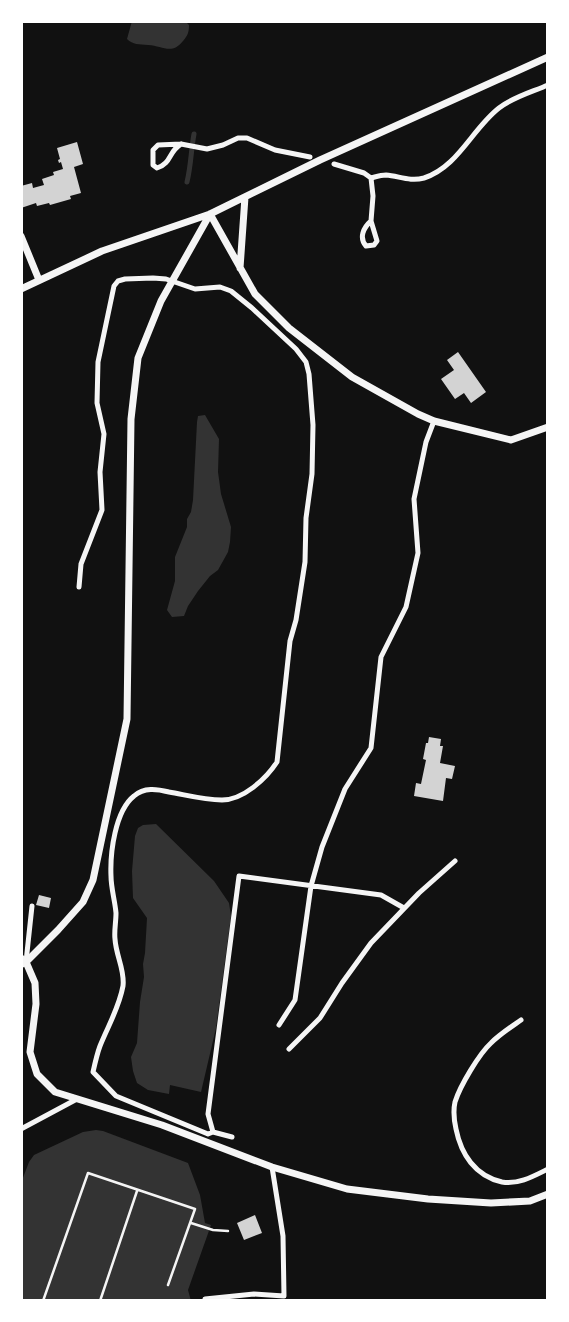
<svg xmlns="http://www.w3.org/2000/svg" width="569" height="1322" viewBox="0 0 569 1322" font-family="'Fira Sans Condensed',sans-serif">
<style>
.water{fill:#333}
.lines{fill:none;stroke-linecap:round;stroke-linejoin:round}
.stream{stroke:#333;stroke-width:5}
.building{fill:#d3d3d3}
.path{stroke:#f5f5f5;stroke-width:2.5}
.service{stroke:#f5f5f5;stroke-width:5}
.minor{stroke:#f5f5f5;stroke-width:7}
</style>
<rect width="100%" height="100%" fill="#111"/>
<path class="water" d="M132,21h53l4,4c0,7 -1,10 -6,16 -11,14 -20,5 -35,4 -9,-1 -15,0 -21,-6z
M205,415l14,24 -1,33 3,22 10,33 -1,15 -2,10 -10,18 -8,6 -12,15 -10,15 -4,10 -12,1 -5,-7 8,-29v-24l12,-30v-8l4,-7 2,-12 4,-78 1,-6z
M156,824l58,57 15,22 2,13 -15,112 -15,64 -31,-7 -1,9 -21,-4 -11,-7 -4,-12 -2,-14 6,-14 3,-41 4,-25 -1,-13 2,-11 2,-35 -14,-20 -1,-27 3,-35 3,-8 5,-3z
M96,1130l7,1 85,32 12,32 5,28 6,2 -23,65 3,11h-170v-118l8,-21 5,-7 49,-23z"/>
<g class="lines">
<path class="stream" d="M187,182c4,-16 4,-32 7,-48"/>
</g>
<path class="building" d="M77,142l6,22 -9,3 7,26 -11,3 1,3 -21,6 -1,-2 -12,3 -1,-3 -15,5v-22l11,-3 1,5 11,-3 -2,-6 12,-4 -1,-3 10,-3 -2,-7 -2,1 -1,-3 2,-1 -3,-11z
M458,352l28,40 -15,11 -7,-10 -9,6 -14,-20 13,-9 -7,-10z
M429,737l12,2 -1,7h3l-3,17 15,3 -3,13 -6,-1 -3,23 -29,-5 2,-13 5,1 5,-24 -3,-1 3,-16h2z
M39,895l12,3 -2,10 -13,-3z
M255,1215l7,18 -18,7 -7,-17z"/>
<g class="lines">
<path class="path" d="M191,1223l22,7 15,1
M43,1301l45,-128 107,36 -27,76
M100,1301l37,-110"/>
<path class="service" d="M181,144c-13,8 -9,19 -24,24l-4,-3v-15l5,-5 23,-1 26,5 16,-4 15,-7h9l28,12 35,7
M334,164l30,9 7,5
M371,221c-8,7 -12,17 -5,25l8,-1 3,-4 -6,-20 2,-25 -2,-18c4,-1 10,-3 15,-3 13,1 24,7 38,3 34,-11 48,-49 75,-70 14,-11 33,-16 49,-23
M79,587l2,-23 21,-54 -2,-38 4,-38 -7,-31 1,-41 16,-76 4,-5 7,-2 28,-1 13,1 29,10 25,-2 11,4 21,17 44,41 10,13 3,12 4,51 -1,49 -6,44 -1,44 -9,58 -6,21 -13,121c-11,17 -34,38 -55,38 -18,0 -36,-5 -53,-8 -12,-3 -25,-5 -35,4 -19,15 -24,57 -23,80 0,12 4,25 5,37 0,9 -2,18 -1,26 1,17 10,31 8,47 -4,22 -15,40 -23,60 -3,8 -5,17 -7,26l23,24 92,38 5,-2 19,5
M21,966l5,-4 6,-56
M521,1020c-10,7 -21,14 -30,23 -12,11 -31,43 -36,59 -2,9 -1,18 1,27 5,25 19,47 46,53 16,3 32,-6 46,-13
M279,1025l16,-25 16,-114 11,-39 23,-58 26,-41 10,-91 25,-50 12,-54 -4,-54 12,-57 8,-21
M289,1049l31,-31 22,-35 29,-40 48,-50 36,-32
M21,1129l56,-30
M213,1132l-5,-18 31,-238 142,19 23,13
M205,1299l49,-5 30,2 -1,-60 -11,-69"/>
<path class="minor" d="M210,214l45,80 34,34 63,49 66,37 16,7 77,19 37,-13
M21,236l18,44
M240,268l5,-71
M21,289l81,-38 108,-37 110,-54 228,-103
M21,958l5,4 9,21 1,21 -6,48 7,22 18,18 107,33 110,42 75,22 81,10 63,4 39,-2 18,-7
M26,962l32,-32 25,-28 10,-22 34,-161 4,-300 7,-61 23,-57 49,-87"/>
</g>
<rect width="569" height="1322" fill="none" stroke="#ffffff" stroke-width="46"/>
</svg>
